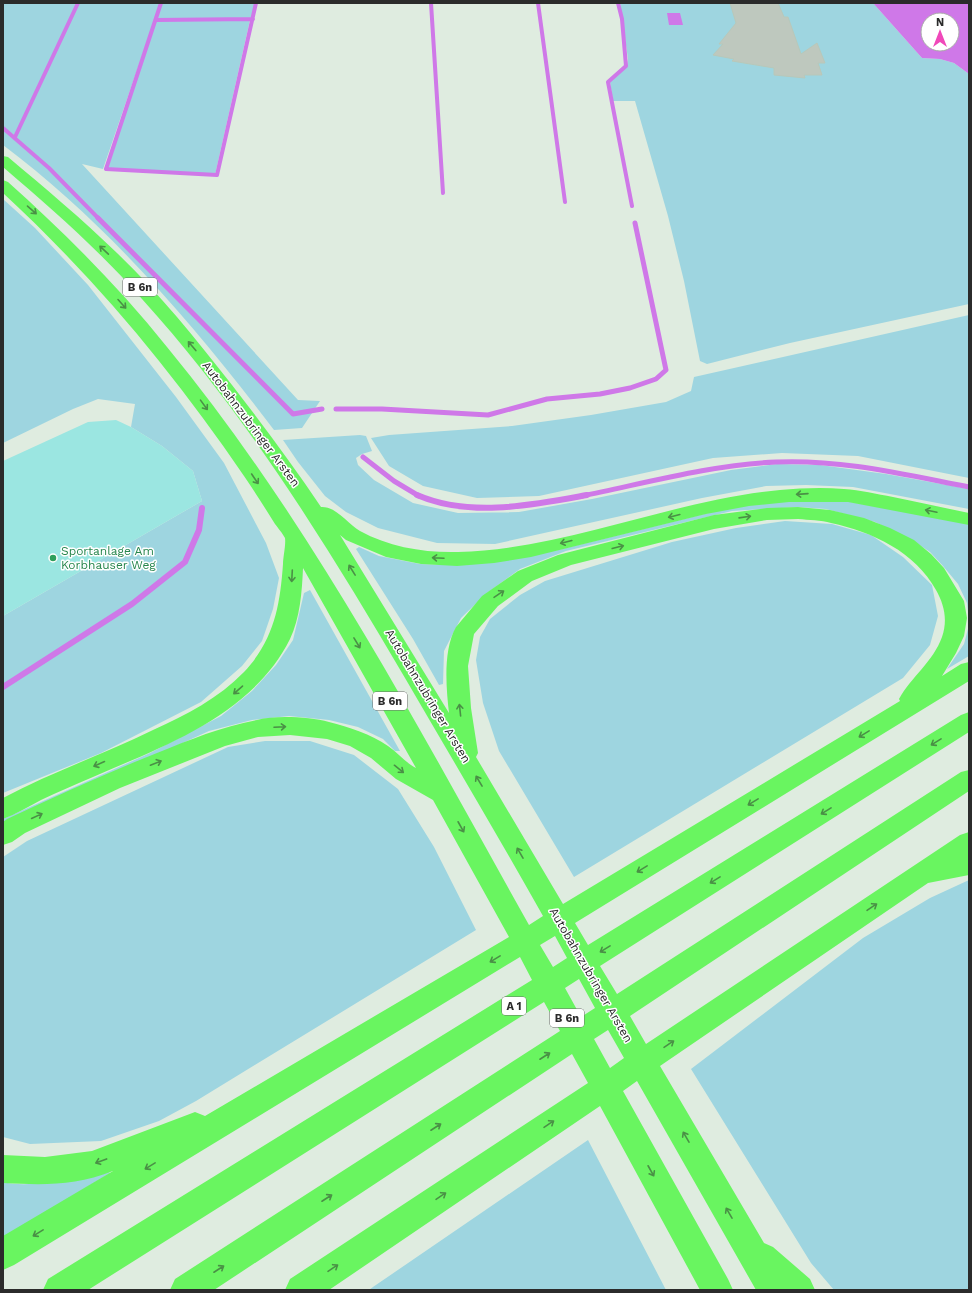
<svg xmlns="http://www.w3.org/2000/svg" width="972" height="1293" viewBox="0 0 972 1293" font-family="'Work Sans',sans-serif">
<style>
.green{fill:#9ed5e0}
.pitch{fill:#9be6e1}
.water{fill:#cf78e8;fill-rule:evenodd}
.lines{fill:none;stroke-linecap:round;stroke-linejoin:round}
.stream-far2{stroke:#cf78e8;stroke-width:4}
.stream-far1{stroke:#cf78e8;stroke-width:5}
.stream{stroke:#cf78e8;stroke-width:6}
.building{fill:#bec8be;stroke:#b8c8ba}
.highway{fill:#69f560;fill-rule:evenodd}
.oneway{stroke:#4a9046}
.leisure-dot{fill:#2e9e5b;stroke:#fff;stroke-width:1.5}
.labels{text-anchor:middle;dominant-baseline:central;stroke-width:3;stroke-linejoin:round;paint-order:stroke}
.shield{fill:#fff;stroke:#6b6b6b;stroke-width:1}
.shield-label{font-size:11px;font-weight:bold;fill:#2b2b2b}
.street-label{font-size:12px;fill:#2b2b2b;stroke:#fff}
.leisure-label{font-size:12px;fill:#27864d;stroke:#fff;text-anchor:start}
</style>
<rect width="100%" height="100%" fill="#dfece0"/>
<path class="green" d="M3,3h157l-57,166 -21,-5 216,236 22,1 -18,27 -28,2c-79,-104 -166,-206 -271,-285z
M162,3h93l-4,15 -94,1z
M620,3h253l49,55 18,1 14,4 15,11v230l-179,39 -83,21 -7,-3 -16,-80 -16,-65 -33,-115h-22l-3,-19 17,-16 1,-7z
M216,19l34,1 -35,155 -107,-7 48,-148z
M3,199l32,29 53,57 88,112 48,66 42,80 13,35 -6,31 -11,32 -20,25 -41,36 -100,51 -98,40v-177l199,-115 -9,-30 -31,-25 -31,-19 4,-23 -37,-5 -25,10 -70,34z
M969,315v163l-111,-22 -76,-3 -69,5 -174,38 -62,2 -54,-12 -34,-20 -18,-28 18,-3 123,-9 79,-11 75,-13 25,-11 3,-14z
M360,435l6,1 6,15 -10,3 -6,4 2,7 16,15 39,23 45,10 61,-1 73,-13 139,-29 46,-6 43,1 66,9 83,15v20l-116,-22 -47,-2 -40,1 -64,12 -207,46 -58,-1 -59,-15 -32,-16 -21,-16 -27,-34 -15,-22z
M846,501l123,23v96l-2,-17 -9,-19 -15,-18 -13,-14 -18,-12 -37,-18 -49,-13 -28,-2 -66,4 -166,40 -46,18 -33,24 -26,25 -17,33 -1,33 -4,1 -26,-46 -57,-90 3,-2 20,9 41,8 26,1 44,-3 68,-12 175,-43 41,-5z
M785,521l47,3 39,11 32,22 29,28 6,31 -8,29 -27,33 -329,199 -75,-126 -16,-48 -7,-43 4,-23 10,-18 30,-24 25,-14 127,-39 64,-14z
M310,590l90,161h-5l-12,-12 -25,-12 -29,-7 -40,-4 -37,4 -43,11 -206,94v-6l147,-66 71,-37 31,-25 24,-26 17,-25 11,-47z
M969,625v31l-22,13 17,-25z
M265,741h45l44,14 44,34 36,58 42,83 -280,171 -37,20 -58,20 -71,3 -27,-7v-280l24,-16 201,-94z
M969,880v410h-135l-23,-27 -120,-194 172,-131 67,-40z
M588,1140l78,150h-297l4,-3z
M108,1171l2,2 -107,65v-56c28,7 77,-5 105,-11z"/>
<path class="pitch" d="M116,420l15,7 31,19 31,25 9,30 -199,115v-155l85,-39z"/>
<path class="water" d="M873,3h96v71l-15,-11 -14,-4 -18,-1zM928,20h24v24h-24z
M667,13h13l3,12h-14z"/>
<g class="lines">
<path class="stream-far2" d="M431,3l12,190
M538,3l27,199
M618,3l4,16 4,47 -18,16 24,124
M156,20l97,-1
M3,128l46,40 50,51
M15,137l63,-134
M106,169l111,6 39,-172
M106,169l55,-166"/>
<path class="stream-far1" d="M98,218l195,196 29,-5
M336,409h46l106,6 59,-16 53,-5 30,-6 26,-9 10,-9 -31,-147
M363,457l31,24 25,15
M582,496c64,-13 128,-31 194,-34 65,-3 130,13 193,25"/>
<path class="stream" d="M417,495c53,23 115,10 170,0
M3,687l129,-83 53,-42 14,-32 3,-22"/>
</g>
<path class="building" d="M730,3h48l6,14h4l13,37 16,-11 8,20h-7l4,12h-18l1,3 -31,-3v-7l-42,-7 2,-2 -21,-4 10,-11h-4l17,-21z"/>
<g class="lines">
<path class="highway" d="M3,156l5,1c37,31 74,62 109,96 42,40 79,86 115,132 31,40 61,80 89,122 15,-1 27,17 39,24 29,16 65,22 98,21 110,-3 213,-52 322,-62 21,-2 43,-3 64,-1 16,1 33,5 49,8 26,5 51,11 76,16v12l-121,-23h-59l-40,4 -43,8 -175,43 -37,6 -37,3 -36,-2 -35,-7 -40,-17 -6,-5 109,178c-3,-26 -6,-63 7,-86l26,-31 36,-25 40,-16 156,-40 53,-7 31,-1 32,3 34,8 26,10 24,12 17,14 13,14 20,33 3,17 -3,18 -8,17 -14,23 19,-12 8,-2v19l-394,242 13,22 373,-230 8,-3v20l-369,234 17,28 344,-222 8,-2v21l-339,225 16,28 314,-209 9,-3v43l-41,8 -268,183 104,177 9,4 37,32 5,11h-59l-119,-209 -14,10 105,188 5,11h-33l-100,-184 -271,184h-44l5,-11 298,-196 -16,-29 -358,236h-44l5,-11 385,-248 -16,-29 -456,288h-45l5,-11 484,-299 -12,-23 -506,308 -11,5v-34l110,-65c-38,15 -70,14 -110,12v-28l42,2 47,-6 103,-39 10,4 304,-179 -76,-137 -37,-21 -25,-21 -21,-12 -23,-7 -37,-4 -32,2 -33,9 -105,42 -95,45 -13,9 -9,3v-23l4,-3c50,-23 99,-46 150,-66 32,-13 66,-27 100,-33 20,-5 52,-3 72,2 20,5 42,12 59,24 10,7 18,17 28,22l-113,-200c-1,24 -3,50 -13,71 -38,76 -124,106 -197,138 -17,7 -35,15 -52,23 -13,7 -25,14 -38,19v-21c49,-26 101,-44 150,-68 33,-15 66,-32 91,-58 30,-32 36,-66 39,-108 0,-7 3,-19 2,-26 -2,-4 -7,-10 -10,-14 -10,-16 -20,-32 -31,-48 -70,-103 -149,-198 -241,-283v-13l5,2c57,51 111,105 159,165 144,175 251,380 362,578l14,-9c-45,-80 -92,-159 -138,-238 -78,-133 -159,-264 -263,-379 -42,-48 -90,-90 -139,-132zM798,519c11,1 23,1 33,4 42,9 84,29 105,67 8,14 12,30 6,47 -9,25 -31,40 -43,62l1,2 -337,203 -87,-147 2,-4 -7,-45 -3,-42 6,-32 24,-28 34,-25 39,-16 143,-36 53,-9zM555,936l12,22 -14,9 -13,-22zM579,979l16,29 -14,9 -16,-29zM608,1030l16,28 -14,10 -16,-29z"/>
</g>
<defs><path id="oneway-shaft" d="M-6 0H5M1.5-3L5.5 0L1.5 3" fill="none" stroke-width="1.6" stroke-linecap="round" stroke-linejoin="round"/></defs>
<g class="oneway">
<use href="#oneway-shaft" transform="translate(32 210) rotate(41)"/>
<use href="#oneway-shaft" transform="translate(104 250) rotate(-137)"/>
<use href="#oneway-shaft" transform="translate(122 304) rotate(48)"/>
<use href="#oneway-shaft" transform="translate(192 346) rotate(-130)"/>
<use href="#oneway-shaft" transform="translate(204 405) rotate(54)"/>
<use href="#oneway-shaft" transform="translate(255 479) rotate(56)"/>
<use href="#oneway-shaft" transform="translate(802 494) rotate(176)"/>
<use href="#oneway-shaft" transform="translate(931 511) rotate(-168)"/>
<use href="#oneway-shaft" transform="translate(674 516) rotate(166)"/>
<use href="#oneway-shaft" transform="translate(745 517) rotate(-8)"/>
<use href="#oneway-shaft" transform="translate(566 542) rotate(166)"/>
<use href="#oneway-shaft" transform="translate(618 547) rotate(-14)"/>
<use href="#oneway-shaft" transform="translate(438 558) rotate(-177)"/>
<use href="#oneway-shaft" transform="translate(352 570) rotate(-122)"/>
<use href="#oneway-shaft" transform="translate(292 576) rotate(93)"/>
<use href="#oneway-shaft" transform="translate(499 594) rotate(-34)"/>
<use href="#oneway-shaft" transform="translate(357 643) rotate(59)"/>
<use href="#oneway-shaft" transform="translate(238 690) rotate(139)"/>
<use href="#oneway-shaft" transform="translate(460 710) rotate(-96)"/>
<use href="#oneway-shaft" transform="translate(280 727) rotate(-3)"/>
<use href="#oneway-shaft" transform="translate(864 734) rotate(149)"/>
<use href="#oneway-shaft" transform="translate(936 742) rotate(148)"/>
<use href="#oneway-shaft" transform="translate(156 763) rotate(-22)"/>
<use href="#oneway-shaft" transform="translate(99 764) rotate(156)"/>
<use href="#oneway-shaft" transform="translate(399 769) rotate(39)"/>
<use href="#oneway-shaft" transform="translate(479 781) rotate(-121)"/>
<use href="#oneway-shaft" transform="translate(753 802) rotate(149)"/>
<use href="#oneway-shaft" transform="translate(826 811) rotate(148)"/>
<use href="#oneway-shaft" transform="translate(37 816) rotate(-25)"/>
<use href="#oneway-shaft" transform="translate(461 827) rotate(61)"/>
<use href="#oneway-shaft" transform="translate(520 853) rotate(-120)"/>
<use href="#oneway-shaft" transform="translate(642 869) rotate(149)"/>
<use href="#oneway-shaft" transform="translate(715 880) rotate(148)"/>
<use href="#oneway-shaft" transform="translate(872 907) rotate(-34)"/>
<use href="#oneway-shaft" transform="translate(605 949) rotate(148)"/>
<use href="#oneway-shaft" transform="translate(495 959) rotate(149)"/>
<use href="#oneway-shaft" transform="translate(669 1044) rotate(-34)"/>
<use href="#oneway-shaft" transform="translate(545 1056) rotate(-33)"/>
<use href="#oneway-shaft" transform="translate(549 1124) rotate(-34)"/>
<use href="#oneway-shaft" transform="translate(436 1127) rotate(-33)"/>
<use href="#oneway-shaft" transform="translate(686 1137) rotate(-120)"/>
<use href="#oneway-shaft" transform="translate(101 1161) rotate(160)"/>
<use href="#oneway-shaft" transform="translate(150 1166) rotate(149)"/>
<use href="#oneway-shaft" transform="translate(651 1171) rotate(61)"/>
<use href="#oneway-shaft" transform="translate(441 1196) rotate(-34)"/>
<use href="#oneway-shaft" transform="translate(327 1198) rotate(-33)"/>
<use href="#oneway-shaft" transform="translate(729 1213) rotate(-120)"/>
<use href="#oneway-shaft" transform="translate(38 1233) rotate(149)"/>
<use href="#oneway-shaft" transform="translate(333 1268) rotate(-34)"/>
<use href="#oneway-shaft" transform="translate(219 1269) rotate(-33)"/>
</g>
<circle class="leisure-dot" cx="53" cy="558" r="4"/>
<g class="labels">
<g class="shield">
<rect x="123" y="278" width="34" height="18" rx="3"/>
<rect x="373" y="692" width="34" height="18" rx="3"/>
<rect x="502" y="997" width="24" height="18" rx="3"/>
<rect x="550" y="1009" width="34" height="18" rx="3"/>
</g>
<g class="shield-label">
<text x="140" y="287">B 6n</text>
<text x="390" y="701">B 6n</text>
<text x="514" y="1006">A 1</text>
<text x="567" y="1018">B 6n</text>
</g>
<g class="street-label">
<text transform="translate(251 424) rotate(53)">Autobahnzubringer Arsten</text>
<text transform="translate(428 696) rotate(59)">Autobahnzubringer Arsten</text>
<text transform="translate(591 975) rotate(60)">Autobahnzubringer Arsten</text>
</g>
<g class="leisure-label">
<text x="61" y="551">Sportanlage Am<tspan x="61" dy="14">Korbhauser Weg</tspan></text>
</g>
</g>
<rect width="972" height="1293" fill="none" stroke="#2b2b2b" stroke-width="8"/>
<g transform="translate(940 32)"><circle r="19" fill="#ffffff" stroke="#aaaaaa"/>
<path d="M0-3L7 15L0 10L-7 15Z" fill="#f048ba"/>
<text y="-6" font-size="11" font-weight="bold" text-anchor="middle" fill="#2b2b2b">N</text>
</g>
</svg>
